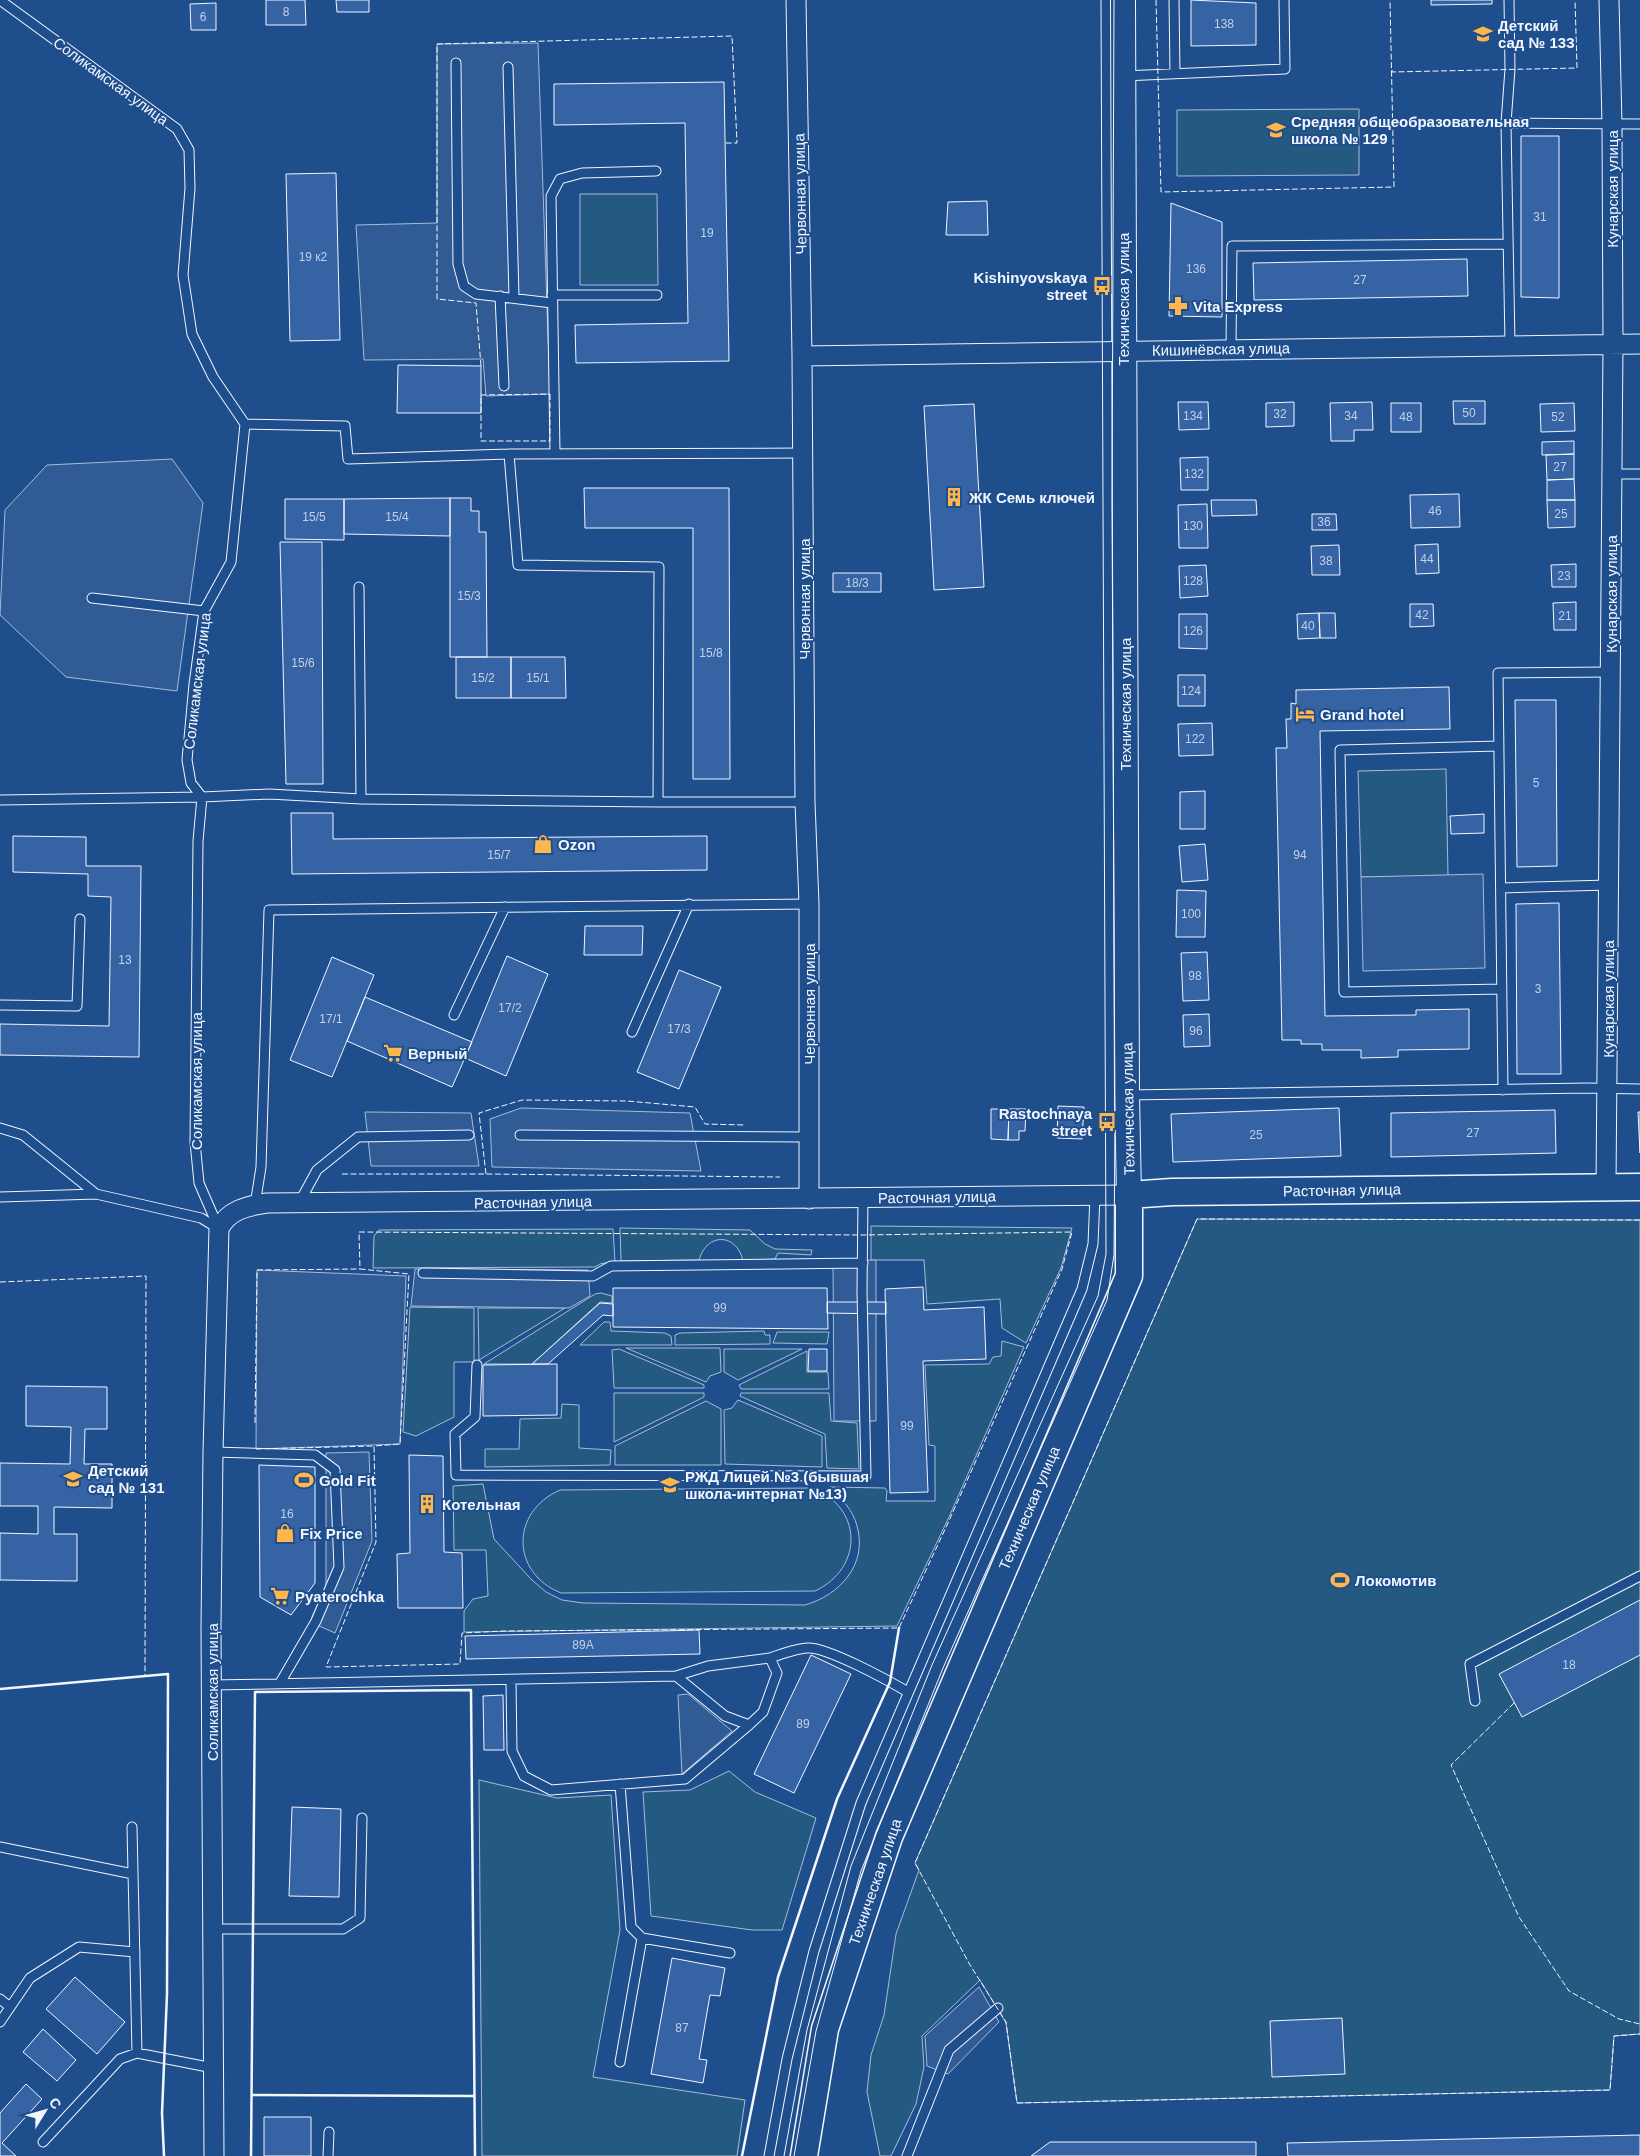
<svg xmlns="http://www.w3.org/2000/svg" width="1640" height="2156" viewBox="0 0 1640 2156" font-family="Arial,sans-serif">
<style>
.green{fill:#245a82;stroke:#a8bbd7}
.parking{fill:#305b95;stroke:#a8bbd7}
.building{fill:#3563a3;stroke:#f2f6ff}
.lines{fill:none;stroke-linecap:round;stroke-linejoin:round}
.service-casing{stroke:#f2f6ff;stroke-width:11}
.minor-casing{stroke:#f2f6ff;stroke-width:21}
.tertiary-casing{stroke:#f2f6ff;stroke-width:26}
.secondary-casing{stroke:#f2f6ff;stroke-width:29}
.service{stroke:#1f4e8c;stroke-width:9}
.minor{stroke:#1f4e8c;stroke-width:19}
.tertiary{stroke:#1f4e8c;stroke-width:24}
.secondary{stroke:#1f4e8c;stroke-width:26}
.tram{stroke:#f2f6ff;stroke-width:1}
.fence{stroke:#f2f6ff;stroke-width:1;stroke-dasharray:6 2.5;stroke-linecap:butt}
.wall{stroke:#f2f6ff;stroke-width:2.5}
.labels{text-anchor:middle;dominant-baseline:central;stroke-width:4;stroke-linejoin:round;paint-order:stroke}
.number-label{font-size:12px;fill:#c3d1e8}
.poi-label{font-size:15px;font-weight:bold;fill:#f2f6ff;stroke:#1f4e8c;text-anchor:start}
.street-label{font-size:15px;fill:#f2f6ff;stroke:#1f4e8c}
</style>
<rect width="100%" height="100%" fill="#1f4e8c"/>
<path class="green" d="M1359,109v66l-182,1v-66z
M580,194h77l1,91h-78z
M1446,769l2,107 -87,1 -3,-106z
M1197,1219l443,1v814l-26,2 -4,54 -593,13 -11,-80 -26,-43 -58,56 2,31 -8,37 -25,52h-11l-13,-64 4,-37 13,-40 12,-81 23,-64 -4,-7z
M871,1226l201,2 -11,40 -35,75 -24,-15 -2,-29 -73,5 -3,-44h-53z
M620,1228l130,2 15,14 10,5 37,1 -1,5 -33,-2 -3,6 -32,2c-6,-28 -36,-29 -44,-1l-78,1z
M613,1229l2,32 -15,3 -5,3 -222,1 1,-32 5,-6z
M601,1293l11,3v7l-12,-1 -68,62h-48l111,-70z
M410,1307l64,1v54h-20v55l-38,19 -13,-4z
M478,1308h87l-86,52z
M604,1322h6l1,9 54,2 6,3 1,9h-92z
M764,1331l1,4h5v9l-95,1v-10l5,-2z
M777,1332h52l-2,12 -54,-1z
M1002,1341l22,6 -75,170 -52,109 -433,6v-21l9,-12 15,-3 -2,-46h-32l-1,-64 30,-2 11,55 38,41 14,12 16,8 21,3 222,2c35,-10 63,-41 52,-79 -4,-16 -16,-28 -27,-39l55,1 2,3 -1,10h49v-55l-6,-1 -4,-80 64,-1 4,-7 8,-1z
M626,1348h94l1,24 -11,4 -4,6z
M619,1349l85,36v3h-90l-2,-38z
M724,1349h78l-64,31 -14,-8z
M807,1351v21h21l1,17h-88l-2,-4z
M614,1393h90v4l-90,45z
M741,1393h88l2,28 26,2 2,46 -32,-1 -2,-34 -85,-38z
M738,1400l84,36v31l-97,-3 -1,-54 8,-2z
M706,1401l15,8v56h-106v-19z
M562,1404l17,1v43l32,2 -1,15 -125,2v-18h34l1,-30 41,-1z
M812,1488c51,19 52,80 3,103l-254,2c-50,-20 -51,-81 -1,-103z
M729,1771l26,21 61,26 -34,112h-30l-101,-14 -8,-124 47,-2z
M479,1780l78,18 54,-3 9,135 -27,147 152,23 -8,56h-255z"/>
<path class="parking" d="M538,43l12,351 -64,2 -3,-37 -119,1 -8,-135 81,-2v-179z
M172,459l31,44 -26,188 -111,-14 -66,-62 5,-105 42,-45z
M1483,874l2,94 -122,3 -2,-94z
M521,1108l169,5 11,58 -209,-4 -2,-48z
M365,1112l106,1 8,53h-108z
M876,1260v161h-42l-1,-160z
M415,1269l173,1 2,26 -21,12 -158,-2z
M257,1270l149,6 -6,168 -144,5z
M369,1452l3,89 -37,92 -25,-11 16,-37v-132z
M688,1694l44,37 -50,43 -4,-79z
M979,1987l20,35 -51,52 -21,-8 -2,-30z"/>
<path class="building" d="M266,0h39l1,25h-40z
M336,0h33v12h-32z
M1191,0l65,3v42l-65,1z
M1431,0h61v4l-61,1z
M216,3v27h-25l-1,-26z
M724,82l5,279 -153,2 -1,-38 113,-2 -3,-200 -131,2v-41z
M1521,136h38v162l-38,-1z
M336,173l4,167 -50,1 -4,-167z
M987,201l1,34h-42l2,-33z
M1171,203l51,19v95l-53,-1z
M1467,259l1,37 -214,4 -1,-37z
M398,365l83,1v47h-84z
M1453,401h32v23h-31z
M1178,402h30l1,27 -30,1z
M1294,402v24l-28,1v-24z
M1372,402l1,28h-19v11h-23l-1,-38z
M1391,403h30v29h-30z
M1574,403l1,28 -34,1 -1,-28z
M974,404l10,183 -50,3 -10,-184z
M1574,441v13l-32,1v-13z
M1574,454v25l-27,1 -1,-25z
M1208,457v33h-27l-1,-32z
M1574,479l1,21h-28v-20z
M584,488h145l1,291h-37v-251h-108z
M1459,494l1,33 -49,1 -1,-33z
M450,498h21v13h8v21h7l1,125h-37z
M450,498v38l-106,-2v-35z
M285,499h59v41l-59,-1z
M1211,500h45l1,15 -45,1z
M1547,500h28v27l-27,1z
M1207,504l1,44h-29l-1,-43z
M1312,514h24l1,16h-25z
M280,542h42l1,242h-37z
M1438,544l1,29 -23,1 -1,-29z
M1339,545l1,30h-28l-1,-29z
M1576,564v23h-24l-1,-22z
M1206,565l2,31 -28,2 -1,-32z
M833,573h48v19h-48z
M1576,602v28h-22l-1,-27z
M1410,604h23l1,22 -24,1z
M1319,613h16l1,25h-16z
M1319,613l1,25 -22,1 -1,-25z
M1179,614h28v35l-28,-1z
M456,657h55v41h-55z
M511,657h54l1,41h-55z
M1178,675h27v31h-27z
M1449,687l1,42 -130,2 5,285 91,-1v-5l53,-1v40l-71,1v7l-37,1v-8h-39v-6h-21v-4h-19l-6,-292h11l-1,-29h5v-16l5,1v-14z
M1515,700h41l1,166 -40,1z
M1212,723l1,32 -34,1 -1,-32z
M1205,791v38h-25v-37z
M291,813h42v26l374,-3v34l-415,4z
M1484,814v19l-33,1 -1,-18z
M13,836l73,1v29h55l-2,191 -139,-2v-31l109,2 2,-129 -23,-1v-22l-75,-2z
M1205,844l3,36 -26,2 -3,-36z
M1177,890l29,1 -1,46h-29z
M1559,903l2,171h-44l-1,-170z
M585,926h58l-1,29h-58z
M1207,952l2,48 -26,1 -2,-48z
M507,956l41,18 -42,102 -41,-18z
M332,957l42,18 -42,102 -42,-17z
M679,970l42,17 -42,102 -42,-17z
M365,997l107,45 -20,45 -105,-46z
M1209,1014l1,32 -26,1 -1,-32z
M1058,1106l26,1 -2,32 -25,-1z
M1339,1108l2,48 -168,6 -2,-48z
M991,1109h18l-1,31 -17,-1z
M1009,1109h17l-1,22h-6v9h-11z
M1555,1110l1,43 -165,4v-44z
M1638,1112h2v41z
M923,1287l1,23 60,-3 2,52 -63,2 5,131 -38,1 -5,-204z
M613,1288h214l1,41 -215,-2z
M827,1302h59v12l-59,-1z
M600,1303l13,1v12l-10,-1 -55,49h-16z
M809,1349h18v22h-19z
M557,1364v51l-74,1v-51z
M26,1386l81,1v42h-22l-1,35h28v44l-58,-1v27h23v47l-77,-1v-47l38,1v-28h-38v-43l70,1 1,-37 -45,-1z
M409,1455l34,1 1,96 18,1 1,55h-65l-1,-54 13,-1z
M259,1465l56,2v116l-24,32 -31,-18z
M1640,1600v55l-118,62 -23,-43z
M699,1630l1,24 -234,5 -1,-23z
M811,1655l40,19 -57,119 -40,-19z
M503,1695l1,55h-20l-1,-54z
M292,1807l49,2 -2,88 -50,-1z
M672,1958l53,10 -5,28 -10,-1 -11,64 8,1 -4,23 -52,-9z
M75,1977l50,45 -28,32 -51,-45z
M1342,2018l3,56 -73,3 -2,-56z
M43,2029l33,31 -19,21 -34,-29z
M26,2084l16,15 -40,44 14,13h-16v-43z
M264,2117h47v39h-47z
M1640,2135v21h-352l-1,-13z
M1050,2142h206v14h-225z"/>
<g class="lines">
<g class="service-casing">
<path id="service" d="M0,0l177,129 12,21 1,38 -7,87 9,59 21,43 32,47 -14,138 -27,49 -10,73 -7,76 4,23 11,14 -4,44 -3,301 4,41 20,46
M1174,0l1,73
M456,63l2,201 6,22 12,8 76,9
M508,67l6,231
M1123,76l162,-7 -1,-69
M1506,123l4,-54 -1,-69
M552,295h105
M500,296l4,90
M1510,345l-4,-222 134,1
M1231,349l1,-103 276,-2
M245,424l100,2 3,33 161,-5 293,-1
M555,453l-4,-257 9,-17 22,-6 74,-2
M509,454l9,111 141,2 -1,235
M1612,474h28
M92,598l112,13
M1499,746l-159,4 4,242 158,-3
M361,799l297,3h147
M0,800l202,-3 67,-3 92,5 -2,-212
M1501,888l108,-3
M0,1005l77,1 3,-87
M454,1015l51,-108
M632,1032l57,-128
M1503,1090l-5,-417 112,-1
M1127,1095l461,-7 52,1
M0,1128l23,7 73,59
M520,1135l289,2
M0,1197l96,-3 105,24 18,11
M299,1203l18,-33 41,-33 111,-2
M255,1205l6,-38 8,-257 540,-6
M423,1273l170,3 18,-10 252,-3
M477,1365l-2,52 -20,17 1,41 410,1 -4,-185 1,-93
M213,1452l102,3 20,15 4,97 -23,54 -36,62
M770,1658c11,-4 25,-9 37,-10 19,-2 82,33 101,44
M511,1681l1,70 12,25 27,14 134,-11 64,-54
M212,1685l464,-9 49,40 24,9 14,-13 14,-39 -7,-15 -62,8 -32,10
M1475,1701l-5,-37 170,-88
M620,1784l11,143 11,11 88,15
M132,1827l5,226
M0,1847l133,27
M213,1929h130l17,-11 2,-100
M0,1999l10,8
M0,2022l30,-44 49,-31 56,5
M620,2062l22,-124
M43,2142l77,-83 17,-6 76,15
M328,2156l1,-24
M769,2156l18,-97 27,-108 47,-148 221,-514 11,-45 2,-49
M907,2156l42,-106 49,-42"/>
</g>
<g class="minor-casing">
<path id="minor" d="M796,0l6,356 3,446 4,102v295
M802,356l838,-12
M1606,1187l7,-842 -1,-221 -3,-124
M214,2156l-3,-528 2,-176 6,-223c9,-19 28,-23 48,-26l862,-8"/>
</g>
<g class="tertiary-casing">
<path id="tertiary" d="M1123,0l4,1095 2,100"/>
</g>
<g class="secondary-casing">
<path id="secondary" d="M804,2156l21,-127 64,-192 240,-561v-81l43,-3 468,-5"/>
</g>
<use href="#service" class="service"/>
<use href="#minor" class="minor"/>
<use href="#tertiary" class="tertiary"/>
<use href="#secondary" class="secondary"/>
<path class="tram" d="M784,2156l23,-126 44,-164 81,-201 166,-369 8,-42 -5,-1254
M794,2156l22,-125 45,-160 82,-203 164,-368 7,-45 1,-134 -3,-618 2,-503"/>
<path class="fence" d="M1156,0l5,192 233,-5 -4,-187
M1392,70v2l185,-4 -2,-68
M481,366l-5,-63 -39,-4v-255l295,-8 5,107h-12
M550,394v47h-69v-46z
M342,1174h144l294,3
M486,1174l-7,-61 43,-13 105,1 68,6 10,17 39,1
M1640,1220l-443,-1 -282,644 55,102 36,57 11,81 593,-13 4,-54 26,-2
M359,1232l504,3 209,-3 -10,37 -114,254 -49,105 -395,3 -42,2 -2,31 -134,3 50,-125 -2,-96 26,-2 9,-170 -49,-5z
M0,1282l146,-6 -1,400
M255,1423l2,-153 103,-1
M256,1449l118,-3
M1514,1703l-63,62 68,152 50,74 50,28 21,5"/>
<path class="wall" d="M0,1689l168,-15 -1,320 -5,119 2,43
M252,2095l222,1
M251,2156l4,-464 216,-2 4,466
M742,2156l36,-179 59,-178 53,-117 9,-54"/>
</g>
<defs>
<g id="school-bare" transform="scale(1.5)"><path d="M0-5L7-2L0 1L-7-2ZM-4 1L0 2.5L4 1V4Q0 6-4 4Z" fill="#ffb74d" stroke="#1f4e8c" stroke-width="2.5" paint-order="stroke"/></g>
<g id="bus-bare" transform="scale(1.5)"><path d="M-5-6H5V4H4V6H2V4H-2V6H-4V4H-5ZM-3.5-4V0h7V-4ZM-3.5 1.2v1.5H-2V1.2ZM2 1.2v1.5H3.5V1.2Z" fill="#ffb74d" stroke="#1f4e8c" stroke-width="2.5" paint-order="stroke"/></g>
<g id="pharmacy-bare" transform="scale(1.5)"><path d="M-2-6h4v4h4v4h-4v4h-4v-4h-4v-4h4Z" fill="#ffb74d" stroke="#1f4e8c" stroke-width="2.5" paint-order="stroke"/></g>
<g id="building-bare" transform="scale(1.5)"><path d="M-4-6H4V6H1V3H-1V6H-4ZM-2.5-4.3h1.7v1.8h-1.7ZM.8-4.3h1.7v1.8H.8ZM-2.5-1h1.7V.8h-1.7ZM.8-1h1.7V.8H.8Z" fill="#ffb74d" stroke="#1f4e8c" stroke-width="2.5" paint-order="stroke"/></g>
<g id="hotel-bare" transform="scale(1.5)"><path d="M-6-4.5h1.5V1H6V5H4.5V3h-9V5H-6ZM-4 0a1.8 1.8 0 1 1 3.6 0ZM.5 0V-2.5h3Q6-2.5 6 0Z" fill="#ffb74d" stroke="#1f4e8c" stroke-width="2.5" paint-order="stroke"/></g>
<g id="shop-bare" transform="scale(1.5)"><path d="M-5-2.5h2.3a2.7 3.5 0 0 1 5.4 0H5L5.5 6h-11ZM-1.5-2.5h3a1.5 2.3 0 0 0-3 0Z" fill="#ffb74d" stroke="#1f4e8c" stroke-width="2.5" paint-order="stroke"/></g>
<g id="supermarket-bare" transform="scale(1.5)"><path d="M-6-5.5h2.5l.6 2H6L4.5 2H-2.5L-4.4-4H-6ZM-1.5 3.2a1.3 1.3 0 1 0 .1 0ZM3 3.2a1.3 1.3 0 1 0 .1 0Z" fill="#ffb74d" stroke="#1f4e8c" stroke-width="2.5" paint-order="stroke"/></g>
<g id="stadium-bare" transform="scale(1.5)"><path d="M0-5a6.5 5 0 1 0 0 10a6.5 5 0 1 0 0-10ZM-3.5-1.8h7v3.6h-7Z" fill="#ffb74d" stroke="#1f4e8c" stroke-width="2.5" paint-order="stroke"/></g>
</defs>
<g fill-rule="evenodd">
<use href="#school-bare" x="1483" y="34"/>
<use href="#school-bare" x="1276" y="130"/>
<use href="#bus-bare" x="1102" y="286"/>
<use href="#pharmacy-bare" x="1178" y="306"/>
<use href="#building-bare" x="954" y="497"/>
<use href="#hotel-bare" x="1305" y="714"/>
<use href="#shop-bare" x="543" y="844"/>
<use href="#supermarket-bare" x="393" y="1053"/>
<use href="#bus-bare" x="1107" y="1122"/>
<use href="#school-bare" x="73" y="1479"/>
<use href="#stadium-bare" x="304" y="1480"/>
<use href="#school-bare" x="670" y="1485"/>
<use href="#building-bare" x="427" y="1504"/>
<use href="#shop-bare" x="285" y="1533"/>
<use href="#stadium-bare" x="1340" y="1580"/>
<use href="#supermarket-bare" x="280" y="1596"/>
</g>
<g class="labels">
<g class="number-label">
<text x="286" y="12">8</text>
<text x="203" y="17">6</text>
<text x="1224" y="24">138</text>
<text x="1540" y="217">31</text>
<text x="707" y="233">19</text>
<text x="313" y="257">19 к2</text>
<text x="1196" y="269">136</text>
<text x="1360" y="280">27</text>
<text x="1469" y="413">50</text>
<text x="1280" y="414">32</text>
<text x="1193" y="416">134</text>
<text x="1351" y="416">34</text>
<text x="1406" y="417">48</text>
<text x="1558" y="417">52</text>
<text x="1560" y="467">27</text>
<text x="1194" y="474">132</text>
<text x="1435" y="511">46</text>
<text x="1561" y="514">25</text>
<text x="314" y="517">15/5</text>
<text x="397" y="517">15/4</text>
<text x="1324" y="522">36</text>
<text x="1193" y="526">130</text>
<text x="1427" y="559">44</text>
<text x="1326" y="561">38</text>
<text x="1564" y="576">23</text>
<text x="1193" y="581">128</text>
<text x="857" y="583">18/3</text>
<text x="469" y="596">15/3</text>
<text x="1422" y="615">42</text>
<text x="1565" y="616">21</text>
<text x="1308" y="626">40</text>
<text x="1193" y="631">126</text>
<text x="711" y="653">15/8</text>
<text x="303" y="663">15/6</text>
<text x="483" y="678">15/2</text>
<text x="538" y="678">15/1</text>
<text x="1191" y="691">124</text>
<text x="1195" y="739">122</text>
<text x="1536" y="783">5</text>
<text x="499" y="855">15/7</text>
<text x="1300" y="855">94</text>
<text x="1191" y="914">100</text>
<text x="125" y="960">13</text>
<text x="1195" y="976">98</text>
<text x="1538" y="989">3</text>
<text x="510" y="1008">17/2</text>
<text x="331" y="1019">17/1</text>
<text x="679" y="1029">17/3</text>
<text x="1196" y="1031">96</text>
<text x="1473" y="1133">27</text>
<text x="1256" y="1135">25</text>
<text x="720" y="1308">99</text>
<text x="907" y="1426">99</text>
<text x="287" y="1514">16</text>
<text x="583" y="1645">89А</text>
<text x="1569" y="1665">18</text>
<text x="803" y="1724">89</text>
<text x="682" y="2028">87</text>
</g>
<g class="poi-label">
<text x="1498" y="25">Детский<tspan x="1498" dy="17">сад № 133</tspan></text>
<text x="1291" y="121">Средняя общеобразовательная<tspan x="1291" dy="17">школа № 129</tspan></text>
<text x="1087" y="277" text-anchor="end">Kishinyovskaya<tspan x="1087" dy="17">street</tspan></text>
<text x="1193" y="306">Vita Express</text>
<text x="969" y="497">ЖК Семь ключей</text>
<text x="1320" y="714">Grand hotel</text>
<text x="558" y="844">Ozon</text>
<text x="408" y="1053">Верный</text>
<text x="1092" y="1113" text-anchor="end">Rastochnaya<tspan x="1092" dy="17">street</tspan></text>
<text x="88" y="1470">Детский<tspan x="88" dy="17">сад № 131</tspan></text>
<text x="685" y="1476">РЖД Лицей №3 (бывшая<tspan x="685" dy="17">школа-интернат №13)</tspan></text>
<text x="319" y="1480">Gold Fit</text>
<text x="442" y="1504">Котельная</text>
<text x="300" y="1533">Fix Price</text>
<text x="1355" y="1580">Локомотив</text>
<text x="295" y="1596">Pyaterochka</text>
</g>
<g class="street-label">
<text transform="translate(111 81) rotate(36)">Соликамская улица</text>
<text transform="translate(1612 189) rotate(-90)">Кунарская улица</text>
<text transform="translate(800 194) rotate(-91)">Червонная улица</text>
<text transform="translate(1123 299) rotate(-90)">Техническая улица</text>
<text transform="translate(1221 349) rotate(-1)">Кишинёвская улица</text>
<text transform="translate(1611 594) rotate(-90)">Кунарская улица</text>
<text transform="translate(804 599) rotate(-90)">Червонная улица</text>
<text transform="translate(197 681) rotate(-83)">Соликамская улица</text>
<text transform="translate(1125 704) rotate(-90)">Техническая улица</text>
<text transform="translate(1608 999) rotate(-90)">Кунарская улица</text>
<text transform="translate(809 1004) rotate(-90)">Червонная улица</text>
<text transform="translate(196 1081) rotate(-90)">Соликамская улица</text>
<text transform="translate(1128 1109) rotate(-91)">Техническая улица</text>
<text transform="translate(1342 1190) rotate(-1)">Расточная улица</text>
<text transform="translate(937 1197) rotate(-1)">Расточная улица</text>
<text transform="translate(533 1202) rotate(-1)">Расточная улица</text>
<text transform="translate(1029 1508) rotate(-67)">Техническая улица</text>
<text transform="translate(212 1692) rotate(-90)">Соликамская улица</text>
<text transform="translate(875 1882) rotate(-71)">Техническая улица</text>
</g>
</g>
<g transform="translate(45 2111) rotate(53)" stroke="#1f4e8c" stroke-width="4" paint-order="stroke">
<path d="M0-4L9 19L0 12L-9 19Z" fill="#f2f6ff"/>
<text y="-8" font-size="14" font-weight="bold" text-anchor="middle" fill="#f2f6ff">С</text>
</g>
</svg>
